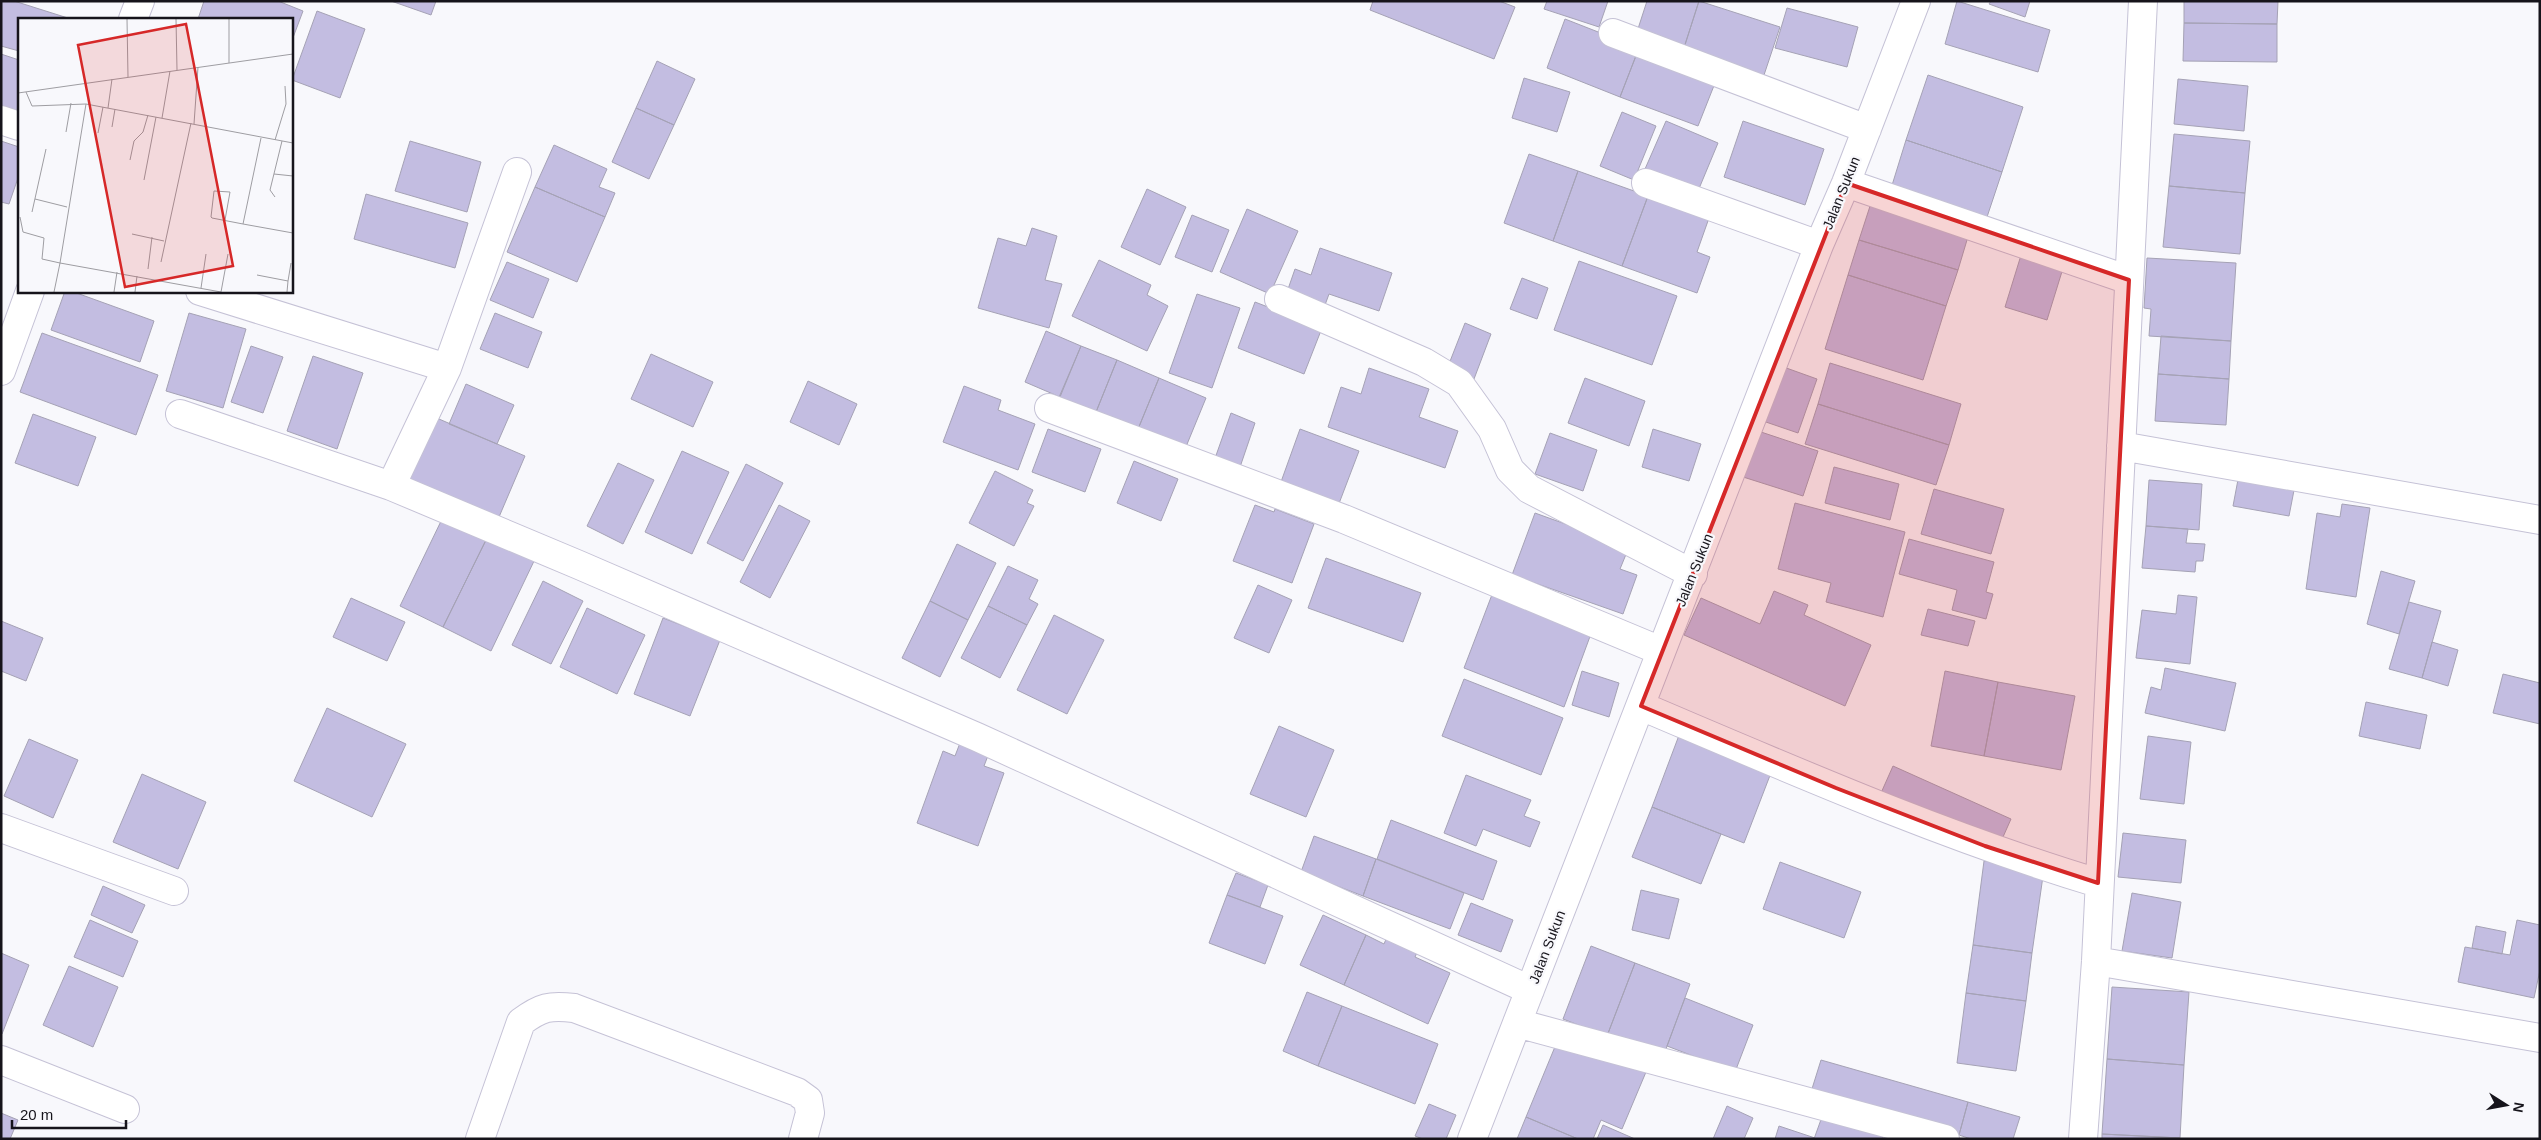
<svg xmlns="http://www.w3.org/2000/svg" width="2541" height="1140" viewBox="0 0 2541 1140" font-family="Helvetica,sans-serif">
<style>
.building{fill:#c3bde1;stroke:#a5a2b5}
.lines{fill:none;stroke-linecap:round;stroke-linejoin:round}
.minor-casing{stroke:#c5c2d6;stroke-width:30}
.minor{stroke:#fff;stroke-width:28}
.marked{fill:#d62828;fill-opacity:0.2;stroke:#d62828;stroke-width:4;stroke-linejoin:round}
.labels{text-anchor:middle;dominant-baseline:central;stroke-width:4.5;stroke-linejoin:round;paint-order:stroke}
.street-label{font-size:14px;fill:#16141b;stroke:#f8f8fc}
.inset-road{fill:none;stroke:#9e9da2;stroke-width:1}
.view{fill:#d62828;fill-opacity:0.15;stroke:#d62828;stroke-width:2.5}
.inset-edge{fill:none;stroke:#16141b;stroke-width:2.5}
</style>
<rect width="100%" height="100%" fill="#f8f8fc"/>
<path class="building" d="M1,1h13l57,18h-52v32l-18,-5z
M204,1h74l25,10 -12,32v-24h-93z
M391,1h45l-5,14z
M1373,1h126l16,6 -21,52 -124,-49z
M1547,1h61l-9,26 -55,-18z
M1647,1h52l-17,53 -47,-16z
M1699,1l81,26 -18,54 -80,-27z
M1957,1l93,29 -12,42 -93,-28z
M1991,1h39l-5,16 -36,-13z
M2184,1h94l-1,23 -93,-1z
M1787,8l71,19 -11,40 -72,-19z
M317,11l48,18 -25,69 -48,-18z
M1565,19l74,29 -19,49 -73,-29z
M2184,23l93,1v38l-94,-1z
M1639,48l78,30 -19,48 -78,-29z
M1,54l18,6v51l-18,-5z
M657,61l38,18 -21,46 -38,-17z
M1928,75l95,32 -21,65 -96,-32z
M1524,78l46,14 -13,40 -45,-14z
M2178,79l70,7 -4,45 -70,-7z
M636,108l38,17 -25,54 -37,-17z
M1622,112l34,14 -22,54 -34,-14z
M1666,121l52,22 -20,48 -53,-22z
M1743,121l81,28 -19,56 -81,-28z
M2174,134l76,7 -5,52 -76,-7z
M1906,140l96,32 -18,54 -95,-31z
M1,141l18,6v28l-10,29 -8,-2z
M410,141l71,21 -14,50 -72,-21z
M554,145l53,24 -8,18 16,6 -10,24 -70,-30z
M1529,154l49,17 -25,70 -49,-18z
M1578,171l70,25 -26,70 -69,-25z
M2169,186l76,7 -5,61 -77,-7z
M535,187l70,30 -28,65 -70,-30z
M1147,189l39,18 -26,58 -39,-18z
M366,194l102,29 -13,45 -101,-29z
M1648,196l61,22 -12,34 13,5 -13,36 -75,-27z
M1872,200l98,30 -12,40 -99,-30z
M1247,209l51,22 -28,63 -50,-22z
M1192,215l37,15 -17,42 -37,-15z
M1032,228l25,8 -12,44 17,4 -13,44 -71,-20 20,-70 28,8z
M1859,240l99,30 -12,36 -98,-31z
M1320,248l72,25 -13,38 -50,-17 -4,11 -38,-13 8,-23 16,6z
M2022,252l42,13 -17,55 -42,-13z
M2147,258l89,5 -5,78 -82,-5 2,-27 -7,-1z
M1099,260l52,25 -4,10 21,11 -21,45 -75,-35z
M1579,261l98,35 -25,69 -98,-35z
M507,262l42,17 -16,39 -43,-18z
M1848,275l98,31 -23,74 -98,-31z
M1522,278l26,10 -11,31 -27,-10z
M65,291h6l83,30 -14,41 -89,-32z
M1197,294l43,14 -28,80 -43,-15z
M1255,302l67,26 -18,46 -66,-26z
M189,313l57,16 -23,79 -57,-17z
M495,313l47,19 -14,36 -48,-19z
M1465,323l26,11 -17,45 -27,-10z
M1046,331l35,15 -21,51 -35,-15z
M42,333l116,42 -22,60 -116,-43z
M2161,336l70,5 -2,38 -71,-5z
M251,346l32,11 -20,56 -32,-11z
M1081,346l36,14 -23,57 -37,-15z
M651,354l62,28 -20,45 -62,-28z
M313,356l50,17 -26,76 -50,-18z
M1117,360l42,18 -23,56 -42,-17z
M1830,363l131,41 -12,41 -131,-41z
M1778,365l39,14 -19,54 -38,-13z
M1369,368l60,21 -10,28 39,14 -13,37 -117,-41 13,-40 20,7z
M2158,374l71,5 -3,46 -71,-4z
M1159,378l47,20 -23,56 -47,-20z
M1585,378l60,23 -16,45 -61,-23z
M808,381l49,23 -18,41 -49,-23z
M466,384l48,21 -17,39 -48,-20z
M964,386l37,14 -3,10 37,14 -17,46 -75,-28z
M1818,404l131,41 -13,40 -131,-41z
M1231,413l24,10 -17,50 -25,-9z
M33,414l63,23 -18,49 -63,-23z
M432,416l93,40 -26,61 -93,-39z
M1048,429l53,20 -16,43 -53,-20z
M1300,429l59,22 -24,63 -58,-21z
M1653,429l48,15 -12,37 -47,-14z
M1755,430l63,21 -15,45 -63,-20z
M1550,433l47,17 -14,41 -48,-17z
M682,451l47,21 -37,82 -47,-22z
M1134,461l44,18 -17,42 -44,-18z
M618,463l36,17 -31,64 -36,-18z
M746,464l37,19 -40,78 -36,-18z
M1834,467l65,17 -9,36 -65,-17z
M2240,469l56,11 -7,36 -56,-10z
M995,471l38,19 -6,13 7,3 -20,40 -45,-23z
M2149,480l53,4 -3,46 -53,-4z
M1934,489l70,20 -13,45 -70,-20z
M1795,503l110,29 -22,85 -57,-15 5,-19 -53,-14z
M2342,504l28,4 -14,89 -50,-8 11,-76 23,4z
M779,505l31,16 -40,77 -30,-16z
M1255,505l19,7 1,-3 39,15 -22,59 -59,-22z
M1535,513l94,34 -9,22 17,6 -14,39 -111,-39z
M444,515l44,21 -45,91 -43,-21z
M2146,526l42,3 -2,14 19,1 -2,17h-7l-1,11 -53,-4z
M488,536l47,23 -44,92 -48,-24z
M1909,539l85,23 -8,30 7,2 -7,25 -34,-9 5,-20 -58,-16z
M957,544l39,19 -28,57 -38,-19z
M1326,558l95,35 -18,49 -95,-34z
M1008,566l30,14 -9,19 9,5 -11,21 -39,-19z
M2381,571l34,10 -16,53 -32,-10z
M543,581l40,20 -32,63 -39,-19z
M1258,585l34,15 -23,53 -35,-15z
M1774,591l34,14 -4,10 67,30 -26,61 -161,-71 17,-37 59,26z
M1493,592l99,39 -28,76 -100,-39z
M2178,595l19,2 -7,67 -54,-6 6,-48 34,4z
M351,598l54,24 -18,39 -54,-24z
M930,601l38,19 -28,57 -38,-19z
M2409,602l32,9 -19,67 -33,-9z
M988,606l39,19 -27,53 -39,-20z
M587,608l58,27 -28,59 -57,-27z
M1928,609l47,12 -7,25 -47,-11z
M1054,615l50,25 -37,74 -50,-24z
M663,618l57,22 -30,76 -56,-22z
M1,621l42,17 -17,43 -25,-10z
M2432,642l26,8 -10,36 -26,-8z
M2165,668l71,15 -11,48 -80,-18 6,-26 10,3z
M1582,671l37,12 -10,34 -37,-12z
M1945,671l53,11 -14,74 -53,-10z
M2503,674l37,9v41l-47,-11z
M1464,679l99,39 -22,57 -99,-39z
M1998,682l77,14 -14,74 -77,-14z
M2366,702l61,13 -7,34 -61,-13z
M327,708l79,36 -34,73 -78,-36z
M1279,726l55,24 -28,67 -56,-23z
M1681,730l93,35 -30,78 -92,-36z
M2148,736l43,6 -7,62 -44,-5z
M29,739l49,21 -25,58 -49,-22z
M960,743l29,10 -5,13 20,7 -26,73 -61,-23 26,-72 12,5z
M1893,766l118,53 -12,27 -118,-53z
M142,774l64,28 -28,67 -65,-27z
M1466,775l65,25 -7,16 16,6 -10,25 -47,-18 -7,17 -32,-13z
M1652,807l69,27 -20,50 -69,-27z
M1391,820l106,41 -14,39 -106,-41z
M2123,833l63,7 -5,43 -63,-6z
M1314,836l62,23 -13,37 -62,-24z
M1376,859l88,34 -14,36 -87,-33z
M1984,861l60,8 -12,84 -59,-8z
M1780,862l81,30 -17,46 -81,-29z
M1236,873l32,12 -8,22 -33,-12z
M103,886l42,19 -13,28 -41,-18z
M1641,890l38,9 -10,40 -37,-9z
M2132,893l49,9 -9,56 -50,-7z
M1227,895l56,21 -18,48 -56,-21z
M1471,903l42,17 -12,32 -43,-17z
M1323,915l43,20 -22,50 -44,-20z
M90,920l48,21 -15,36 -49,-20z
M2517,920l23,5v45l-6,28 -76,-16 7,-35 45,8z
M2476,926l30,6 -4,22 -30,-6z
M1389,932l31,14 -5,11 35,16 -22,51 -84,-39 22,-50 18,9z
M1973,945l59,8 -6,48 -60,-8z
M1591,946l44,17 -28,73 -44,-17z
M1,953l28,12 -27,69h-1z
M1635,963l55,21 -27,73 -56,-21z
M69,966l49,21 -25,60 -50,-22z
M2112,987l77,5 -5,73 -77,-6z
M1307,992l35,14 -24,60 -35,-15z
M1966,993l60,8 -10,70 -59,-8z
M1685,998l68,27 -18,47 -68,-26z
M1342,1006l96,38 -23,60 -97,-38z
M1559,1037l87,35 -24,57 -21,-9 -8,19h-15l-52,-22z
M2107,1059l77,6 -4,73 -78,-4z
M1821,1060l147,42 -9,33 -148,-43z
M1968,1102l52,15 -7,22h-42l-12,-4z
M1429,1104l27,11 -10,24h-23l-8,-3z
M1727,1106l26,12 -9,21h-31z
M1,1113l17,7 -8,19h-9z
M1823,1114l61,20 -2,5h-68z
M1526,1117l52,22h-61z
M1603,1125l32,14h-38z
M1779,1126l36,12 -1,1h-39z
M2102,1134l78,4 -78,1z"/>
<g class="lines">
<g class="minor-casing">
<path id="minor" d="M133,19l7,-18
M1613,33l254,96
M1,120l18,6
M1646,183l173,62
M1846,183l283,97
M200,291l247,77
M1279,299l145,63 35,21 33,46 18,41 19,19 164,85
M1,371l29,-80
M1049,408l295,111 317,132
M180,414l211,72 188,79 398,172 553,253
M2121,446l419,74
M391,486l56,-118 70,-196
M1641,706c151,64 301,130 457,177
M1,828l173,63
M2096,961l444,77
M1517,1023l428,116
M1,1060l124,49
M480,1139l41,-117c20,-15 29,-17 53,-14l223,84 11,8 2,13 -7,26
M1472,1139l347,-894 27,-62 70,-182
M2083,1139l13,-178 47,-960"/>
</g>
<use href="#minor" class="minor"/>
</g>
<path class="marked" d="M1846,183l283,97 -31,603 -113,-37 -149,-58 -195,-82z"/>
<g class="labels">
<g class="street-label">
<text transform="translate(1841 193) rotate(-68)">Jalan Sukun</text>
<text transform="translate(1694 570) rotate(-68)">Jalan Sukun</text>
<text transform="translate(1547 947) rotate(-69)">Jalan Sukun</text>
</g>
</g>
<g transform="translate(18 18)">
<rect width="275" height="275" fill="#f8f8fc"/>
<path class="inset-road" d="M109,1l1,58M158,1l1,51M211,1v44M8,74l6,14 54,-2 207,39M0,75l275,-39M90,90l4,-29M144,100l8,-47M176,106l4,-57M94,109l3,-18M48,114l5,-29M80,115l5,-26M257,122l11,-36 -1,-18M112,142l4,-19 9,-9 5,-17M256,156l19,2M126,162l12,-63M257,179l-5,-7 12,-49M17,181l32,8M14,194l14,-63M2,199l3,15 21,6 -2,21 18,4 26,-159M207,202l5,-28 -16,-1 -3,26 1,1 31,6 18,-86M225,206l50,9M114,216l32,7M143,244l30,-139M130,251l4,-32M239,257l31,6 -1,11M270,263l3,-18M183,270l5,-34M36,274l6,-29 161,29M96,274l3,-20M117,274l2,-16M203,274l7,-38"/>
<path class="view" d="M168,6l47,242 -108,21 -47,-242z"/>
<rect width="275" height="275" class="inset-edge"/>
</g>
<rect width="2541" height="1140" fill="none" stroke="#16141b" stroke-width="5"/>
<g transform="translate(2506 1105) rotate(101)" stroke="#f8f8fc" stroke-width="4" paint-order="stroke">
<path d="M0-4L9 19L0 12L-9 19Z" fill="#16141b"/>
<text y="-8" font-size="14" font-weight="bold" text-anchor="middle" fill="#16141b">N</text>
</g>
<path d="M12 1120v8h114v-8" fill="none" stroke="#16141b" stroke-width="2.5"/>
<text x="20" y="1120" font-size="15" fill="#16141b" stroke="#f8f8fc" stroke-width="4" paint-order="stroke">20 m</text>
</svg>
